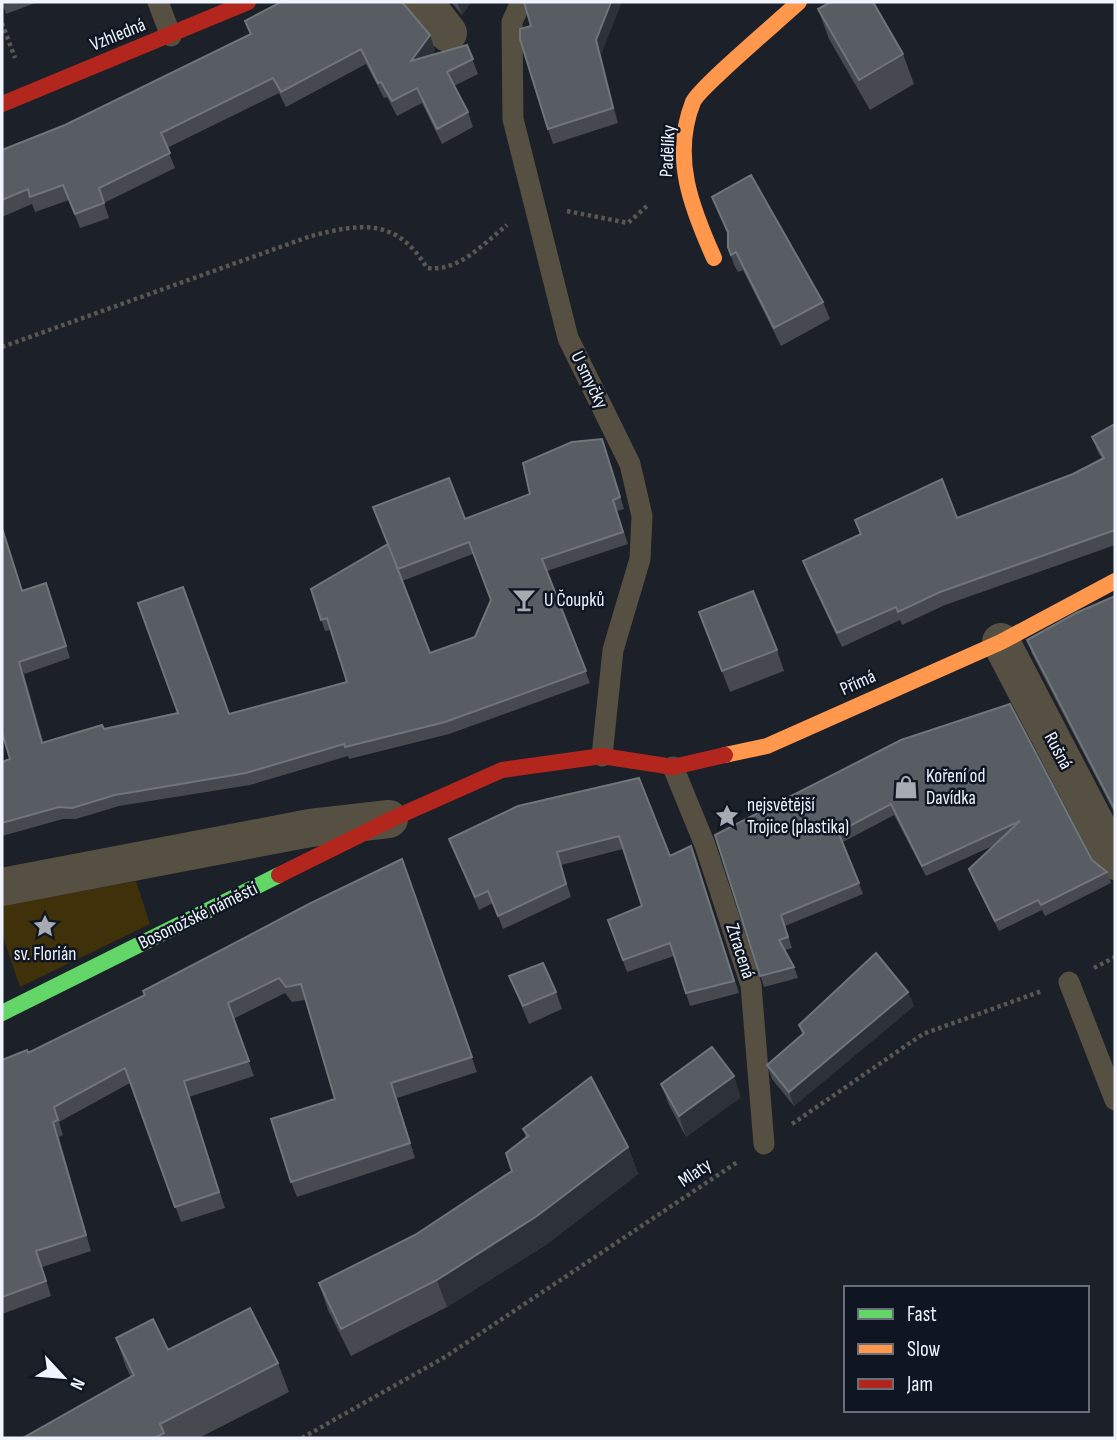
<svg xmlns="http://www.w3.org/2000/svg" width="1117" height="1440" viewBox="0 0 1117 1440" font-family="'Sofia Sans Condensed',sans-serif">
<style>
.green{fill:#3f310a}
.lines{fill:none;stroke-linecap:round;stroke-linejoin:round}
.path{stroke:#585753;stroke-width:4.5;stroke-dasharray:3.5 3.5;stroke-linecap:butt}
.lane{stroke:#565043;stroke-width:21}
.street{stroke:#565043;stroke-width:38}
.fast{stroke:#63d668;stroke-width:16}
.slow{stroke:#ff974d;stroke-width:16}
.jam{stroke:#b3261e;stroke-width:16}
.wall{fill:#464a50;fill-rule:evenodd}
.shaded-wall{fill:#2d3138}
.building{fill:#585c63;stroke:#70747b;stroke-width:2}
.labels{text-anchor:middle;dominant-baseline:central;stroke-width:5;stroke-linejoin:round;paint-order:stroke}
.street-label{font-size:19px;fill:#eff4fe;stroke:#0f1622}
.poi-label{font-size:19px;fill:#eff4fe;stroke:#0f1622;text-anchor:start}
</style>
<rect width="100%" height="100%" fill="#1c2028"/>
<path class="green" d="M136,881l14,43 -130,63 -18,-53v-28z"/>
<g class="lines">
<path class="path" d="M2,23l13,35
M567,211l61,12 20,-18
M2,347l309,-111c50,-13 86,-18 116,32 32,4 56,-24 80,-43
M1094,968l21,-11
M792,1124l131,-90 119,-43
M302,1438l143,-81 294,-196"/>
<path class="lane" d="M158,2l13,34
M521,2l-9,20 1,97 55,219 62,126 12,52 -2,43 -27,91 -11,106
M673,767l32,78 46,140 13,159
M1069,982l46,118"/>
<path class="street" d="M424,2l24,31
M1001,642l114,219
M2,887l308,-59 79,-9"/>
<path class="fast" d="M2,1013l277,-138"/>
<path class="slow" d="M714,258c-22,-49 -43,-101 -21,-156 6,-14 89,-84 106,-100
M725,755l42,-9 234,-104 114,-61"/>
<path class="jam" d="M2,104l246,-102
M279,875l115,-57 108,-48 100,-14 71,11 52,-12"/>
</g>
<path class="wall" d="M2,2h36l-32,12z
M451,2h20l-9,13z
M818,9l85,45 11,30 -44,26 -41,-71z
M245,21l185,14 5,15 -3,5 35,-10 11,29 -24,12 14,26 5,15 -31,17 -20,-41 -25,13 -10,-19 -3,1 -18,-34 -80,43 -7,-14 -112,55 8,20 -71,35 5,15 -29,10 -11,-28 -34,12 -3,-8 -30,13v-67l63,-25 185,-90z
M531,26l70,29 17,68 -65,21 -5,-15z
M712,197l111,105 7,17 -49,27 -38,-76 -5,2 -4,-7 -6,-18v-12z
M1115,424v121l-170,60 -43,20 -2,-5 -58,27 -34,-72 -5,-14 57,-27 -5,-14 102,-2 116,-44 29,-15 -5,-9 -5,-13z
M606,450l18,59 -7,2 11,33 -81,27 43,112 -141,51 -100,25 -1,-3 -98,29 -131,21 -43,13h-13l-61,17v-74l8,-3 12,-168 28,4 20,63 -46,16 19,68 61,-13 125,-15 118,-32 -17,-52 -5,1 -14,-42 154,-70 65,-25zM473,554l18,46 -16,37 -45,16 -28,-72z
M1115,596v218l-83,-160 -5,-14z
M699,612l78,38 7,21 -54,21z
M901,740l191,120 15,12 4,11 -66,33 -3,-6 -43,21 -26,-51 -4,-11 26,-24 -69,31 -32,-61 -51,27 20,52 -78,32 7,22 -7,2 9,17 4,11 -34,9 -49,-152z
M639,778l31,78 26,2 43,135 -49,13 -16,-50 -47,16 -19,-52 34,-14 -19,-57 -62,16 10,32 -68,32 -10,-26 -14,7 -30,-71z
M402,859l75,213 -80,26 18,60 -118,39 -6,-15 44,-83 -30,-99 -13,2 -7,-9 -52,26 21,57 -65,21 36,111 -44,14 -51,-139 -71,39 4,13 -4,2 32,114 -49,16 9,29 -49,18v-254l26,-7 117,-58 -2,-4z
M509,976l47,16 6,17 -33,15z
M908,992l6,14 -120,100 -22,-27 -5,-14 35,-31 -3,-9z
M661,1084l80,13 -55,40 -17,-32z
M523,1129l105,18 10,27 -91,70 -100,63 -96,49 -23,-46 -9,-27 96,-48 97,-64 14,-33z
M116,1338l52,12 110,13 11,29 -90,46h-176l108,-61 -5,-10z"/>
<path class="shaded-wall" d="M457,2h14l-9,13z
M611,2h11l-21,53 17,68 -5,-15 -17,-68z
M430,35l5,15 -19,25 -5,-14z
M19,662l5,12 23,80 -5,-11z
M908,992l6,14 -120,100 -5,-14z
M734,1076l7,21 -55,40 -7,-21z
M391,1083l6,15 18,60 -5,-15z
M53,1122l6,15 32,114 -5,-16z
M628,1147l10,27 -91,70 -100,63 -10,-27z"/>
<path class="building" d="M281,2h121l28,33 -19,26 56,-16 6,14 -26,13 21,40 -31,17 -20,-41 -25,13 -11,-19 -3,1 -17,-34 -80,43 -8,-14 -112,55 9,20 -71,35 5,15 -29,11 -12,-29 -33,12 -2,-8 -26,11v-50l63,-25 186,-91 -6,-13z
M524,2h87l-15,38 17,68 -65,21 -28,-90v-10l11,-3z
M831,2h42l30,52 -44,26 -41,-71z
M751,175l72,127 -49,26 -38,-76 -5,3 -3,-8v-15l-16,-35z
M1115,424v106l-175,62 -42,20 -2,-5 -59,26 -34,-72 58,-27 -6,-14 87,-41 15,39 116,-44 31,-16 -12,-21z
M602,439l18,58 -7,3 10,32 -81,27 44,112 -141,51 -100,25 -1,-3 -98,29 -131,22 -43,13 -13,-1 -57,16v-61l8,-3 -8,-27v-204l20,63 24,-8 20,63 -47,16 23,81 60,-18 2,4 74,-16 -40,-110 45,-16 46,127 118,-32 -20,-64 -6,2 -10,-31 77,-45 42,109 45,-16 16,-37 -22,-58 -71,27 -25,-62 76,-29 16,41 65,-25 -7,-31 49,-21z
M753,591l24,59 -55,21 -23,-59z
M1115,596v214l-88,-170 49,-27z
M1010,704l82,156 15,12 -66,33 -3,-5 -43,21 -26,-52 51,-48 -98,45 -31,-62 -53,28 21,51 -78,32 7,22 -9,3 15,27 -34,9 -45,-141 186,-95z
M639,778l31,78 21,-10 43,135 -48,12 -16,-50 -47,17 -15,-40 34,-14 -23,-70 -62,16 9,32 -68,32 -10,-25 -13,6 -26,-58 69,-33z
M402,859l70,198 -81,26 19,60 -119,39 -20,-63 64,-20 -34,-115 -15,3 -7,-9 -51,25 21,58 -65,20 35,111 -44,15 -50,-139 -71,39 4,13 -5,2 33,113 -50,16 10,30 -44,16v-237l25,-10 1,3 117,-58 -2,-4 166,-87z
M876,953l32,39 -119,100 -22,-27 37,-32 -5,-8z
M543,963l13,29 -33,14 -14,-30z
M712,1047l22,29 -55,40 -18,-32z
M591,1077l37,70 -91,69 -100,64 -96,49 -22,-46 96,-48 97,-64 -6,-18 22,-17 -5,-7z
M250,1308l28,55 -118,61 4,9 -10,5h-131l111,-63 -18,-37 37,-19 15,31z"/>
<defs>
<g id="bar-bare" transform="scale(1.89)"><path d="M-6-5H6L.8 .8V4.5H3.5V6h-7V4.5H-.8V.8Z" fill="#a5aab3" stroke="#0f1622" stroke-width="2.5" paint-order="stroke"/></g>
<g id="shop-bare" transform="scale(1.89)"><path d="M-5-2.5h2.3a2.7 3.5 0 0 1 5.4 0H5L5.5 6h-11ZM-1.5-2.5h3a1.5 2.3 0 0 0-3 0Z" fill="#a5aab3" stroke="#0f1622" stroke-width="2.5" paint-order="stroke"/></g>
<g id="sight-bare" transform="scale(1.89)"><path d="M0-6L1.8-2.2L6-1.7L2.9 1.2L3.7 5.4L0 3.3L-3.7 5.4L-2.9 1.2L-6-1.7L-1.8-2.2Z" fill="#a5aab3" stroke="#0f1622" stroke-width="2.5" paint-order="stroke"/></g>
</defs>
<g fill-rule="evenodd">
<use href="#bar-bare" x="524" y="600"/>
<use href="#shop-bare" x="906" y="787"/>
<use href="#sight-bare" x="727" y="816"/>
<use href="#sight-bare" x="45" y="926"/>
</g>
<g class="labels">
<g class="street-label">
<text transform="translate(118 35) rotate(-22)">Vzhledná</text>
<text transform="translate(668 151) rotate(-87)">Padělíky</text>
<text transform="translate(589 380) rotate(64)">U smyčky</text>
<text transform="translate(858 683) rotate(-24)">Přímá</text>
<text transform="translate(1058 751) rotate(62)">Rušná</text>
<text transform="translate(198 916) rotate(-26)">Bosonožské náměstí</text>
<text transform="translate(740 951) rotate(72)">Ztracená</text>
<text transform="translate(695 1173) rotate(-34)">Mlaty</text>
</g>
<g class="poi-label">
<text x="544" y="600">U Čoupků</text>
<text x="926" y="776">Koření od<tspan x="926" dy="22">Davídka</tspan></text>
<text x="747" y="805">nejsvětější<tspan x="747" dy="22">Trojice (plastika)</tspan></text>
<text x="45" y="954" text-anchor="middle">sv. Florián</text>
</g>
</g>
<rect width="1117" height="1440" fill="none" stroke="#eff4fe" stroke-width="7"/>
<rect x="844" y="1286" width="245" height="126" fill="#0f1622" stroke="#696f7a" stroke-width="2"/>
<rect x="858" y="1309" width="35" height="10" fill="#63d668" stroke="#696f7a" stroke-width="2"/>
<text x="907" y="1321" font-size="21" fill="#eff4fe">Fast</text>
<rect x="858" y="1344" width="35" height="10" fill="#ff974d" stroke="#696f7a" stroke-width="2"/>
<text x="907" y="1356" font-size="21" fill="#eff4fe">Slow</text>
<rect x="858" y="1379" width="35" height="10" fill="#b3261e" stroke="#696f7a" stroke-width="2"/>
<text x="907" y="1391" font-size="21" fill="#eff4fe">Jam</text>
<g transform="translate(63 1377) rotate(116)" stroke="#0f1622" stroke-width="5" paint-order="stroke">
<path d="M0-5L12 26L0 18L-12 26Z" fill="#eff4fe"/>
<text y="-10" font-size="19" font-weight="bold" text-anchor="middle" fill="#eff4fe">N</text>
</g>
</svg>
